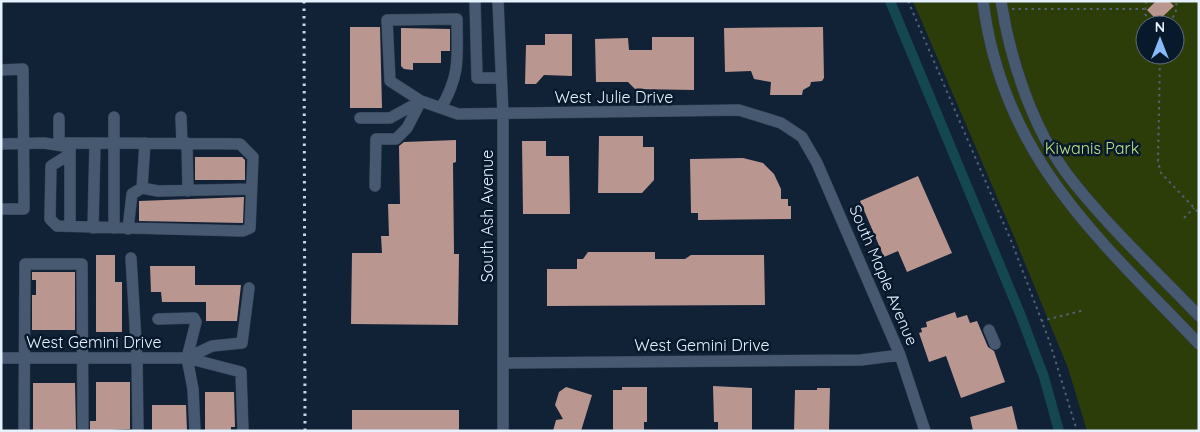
<svg xmlns="http://www.w3.org/2000/svg" width="1200" height="432" viewBox="0 0 1200 432" font-family="Quicksand,sans-serif">
<style>
.green{fill:#2d3d0a;fill-rule:evenodd}
.lines{fill:none;stroke-linecap:round;stroke-linejoin:round}
.canal{stroke:#144750;stroke-width:10}
.building{fill:#ba9690}
.minor-casing{stroke:#333e4f;stroke-width:12}
.path{stroke:#516173;stroke-width:2;stroke-dasharray:2.5 4;stroke-linecap:butt}
.minor{stroke:#465970;stroke-width:11}
.rail{stroke:#c9d5e4;stroke-width:3;stroke-dasharray:2.5 5;stroke-linecap:butt}
.labels{text-anchor:middle;dominant-baseline:central;stroke-width:5;stroke-linejoin:round;paint-order:stroke}
.street-label{font-size:16px;fill:#e6f1ff;stroke:#08192c}
.park-label{font-size:16px;fill:#bee087;stroke:#08192c}
</style>
<rect width="100%" height="100%" fill="#112236"/>
<path class="green" d="M913,1h286v430h-112l-19,-63 -55,-134zM1145,25h30v30h-30z"/>
<g class="lines">
<path class="canal" d="M890,1l131,315 23,61 15,54"/>
</g>
<path class="building" d="M1156,1h13l5,5 -16,15 -11,-11z
M350,27h30l2,81h-32z
M823,27l1,51 -2,3 -11,1 -1,4 -7,4 -1,5h-32l1,-13 -17,-3 -3,-8 -26,1 -1,-44z
M401,28l49,1v22h-9v12h-28v7l-9,-1 -3,-3z
M545,34h27v42l-28,-1 -8,9h-11l1,-39h19z
M652,37h42v53l-59,-1 -7,-7h-32l-1,-43 33,-1 1,12h23z
M599,136h44v11h11v33l-12,13h-44z
M456,140v22l-3,1 1,91h5l-1,71 -107,-1 1,-71h30l-1,-17h8l-1,-32h12l-1,-58 5,-4z
M522,141h24v15h23l1,58h-47z
M195,157h47l3,3v20h-50z
M743,158l20,5 11,11 7,15v10h7v7h3v13l-93,1v-7h-7l-1,-54z
M918,176l34,77 -45,19 -9,-21 -14,6 -24,-56z
M244,197l-1,26 -104,-2v-20z
M588,252h67v7h30l6,-4h73l1,50 -218,1v-37h30v-10h6z
M96,255h19v27h7v50h-26z
M150,266h45v19h46l-4,36h-31v-19h-44l-1,-10h-10z
M32,272h43v58h-43v-35h4v-15h-4z
M955,312l2,6 10,-3 3,8 7,-2 11,26 6,4 11,31 -44,16 -15,-42 -17,6 -10,-29 3,-1 -1,-4 6,-1 -1,-5z
M96,382h34v47l-40,2v-10h6z
M33,383h42l1,48h-43z
M713,386l39,2v43h-34v-9h-4z
M566,387l26,8 -11,36h-28l3,-11 7,-1 -8,-14 4,-13z
M622,387h25v35h-3v9h-31v-41h9z
M817,388h13l-1,42 -35,1 1,-41h22z
M205,392h29l1,35h-4v4h-26z
M152,405h34l1,26h-35z
M1012,406l6,25h-45l-3,-14z
M352,410h107v21h-107z"/>
<g class="lines">
<g class="minor-casing">
<path id="minor" d="M475,1l2,77h24
M498,1l5,113v317
M983,1c19,155 115,237 216,343
M1001,1c9,59 31,125 66,173 39,51 88,96 132,142
M1,70l22,-1 1,140h-23
M441,108c20,-35 16,-50 16,-89l-70,1 3,61 31,20 37,13 281,-4 42,13 21,14 15,26 83,192 25,76
M181,117l1,27
M59,118v22
M360,118h30l31,-17
M187,143l1,48
M1,144l43,-1 19,3 3,-3c58,0 116,0 174,1l13,13 -3,71 -7,3 -186,-5 -7,-7 1,-53 19,-12v-11
M70,154v72
M375,186l1,-47h20l11,-11 14,-27
M142,188l16,3 93,-2
M93,228l2,-85
M114,228v-111
M128,229l4,-35 10,-6 3,-45
M131,258l6,100 1,73
M158,319l36,-1 2,4 -9,36 6,31 2,42
M989,330l6,14
M1,358h186l54,14 2,59
M187,358l25,-12 30,-3 7,-55
M504,363l357,-3 39,-5
M24,431l1,-167h57l1,167"/>
</g>
<path class="path" d="M908,1l104,242 37,97 28,91
M1146,1l-1,13c12,18 35,8 31,-13
M1012,9h132
M1160,55l-2,107 3,11 38,40
M1184,218l10,-10
M1041,321l44,-11"/>
<use href="#minor" class="minor"/>
<path class="rail" d="M304,1l1,430"/>
</g>
<g class="labels">
<g class="street-label">
<text x="614" y="97">West Julie Drive</text>
<text transform="translate(487 216) rotate(-90)">South Ash Avenue</text>
<text transform="translate(884 275) rotate(67)">South Maple Avenue</text>
<text x="94" y="342">West Gemini Drive</text>
<text x="702" y="345">West Gemini Drive</text>
</g>
<g class="park-label">
<text x="1092" y="148">Kiwanis Park</text>
</g>
</g>
<rect width="1200" height="432" fill="none" stroke="#e6f1ff" stroke-width="5"/>
<g transform="translate(1160 40)"><circle r="24" fill="#08192c" stroke="#616f80"/>
<path d="M0-4L9 19L0 12L-9 19Z" fill="#87bbfb"/>
<text y="-8" font-size="14" font-weight="bold" text-anchor="middle" fill="#e6f1ff">N</text>
</g>
</svg>
